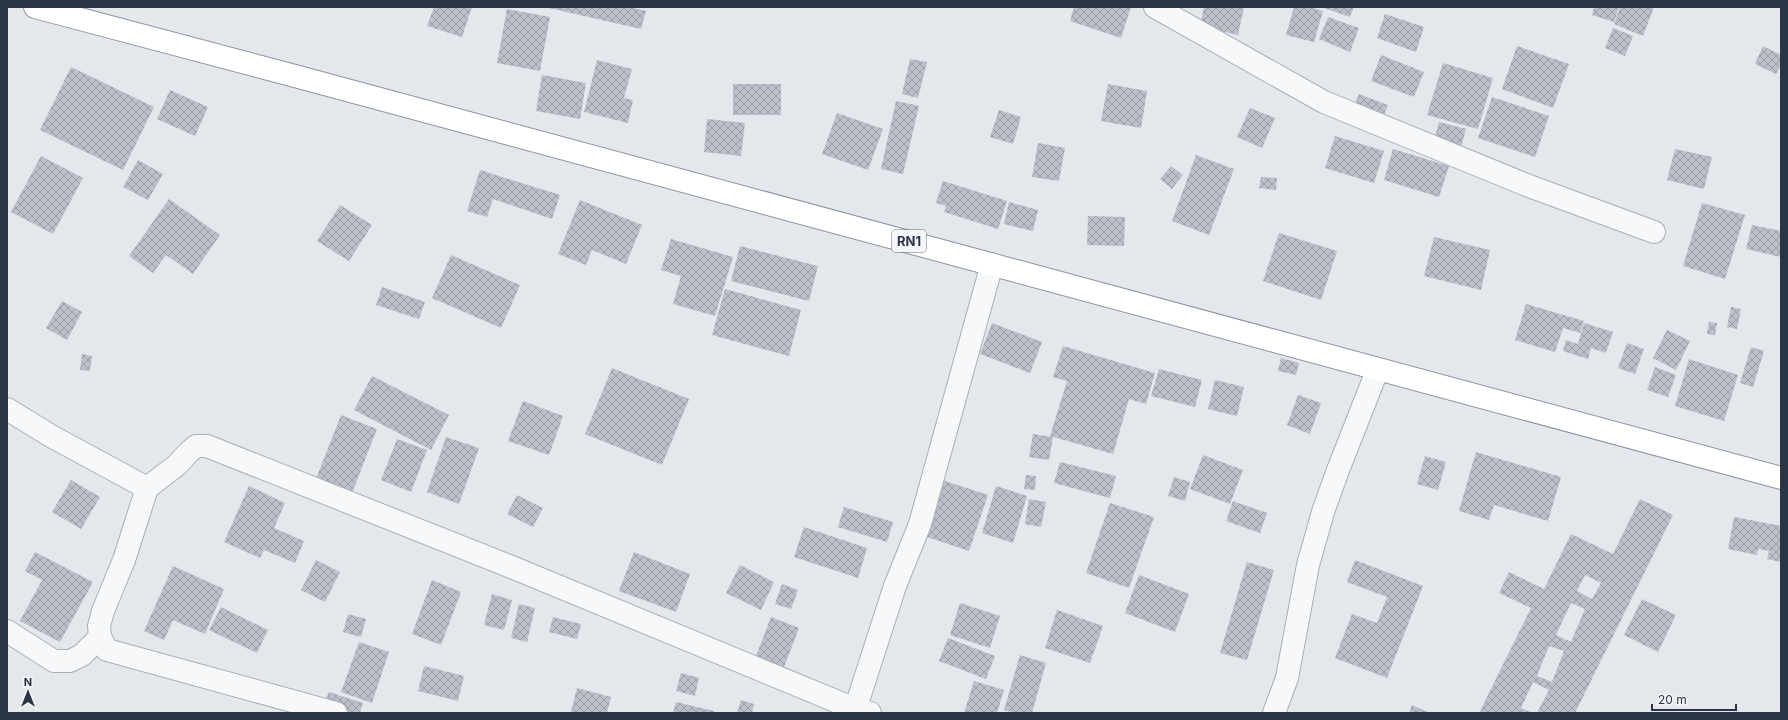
<svg xmlns="http://www.w3.org/2000/svg" width="1788" height="720" viewBox="0 0 1788 720" font-family="Inter,sans-serif">
<style>
.building{fill:url(#building-cross-hatch);fill-rule:evenodd}
.lines{fill:none;stroke-linecap:round;stroke-linejoin:round}
.minor-casing{stroke:#a9aeb7;stroke-width:24}
.highway-casing{stroke:#8b94a3;stroke-width:24}
.minor{stroke:#f7f8fa;stroke-width:22}
.highway{stroke:#fff;stroke-width:22}
.labels{text-anchor:middle;dominant-baseline:central;stroke-width:3;stroke-linejoin:round;paint-order:stroke}
.shield{fill:#f4f6f9;stroke:#676e7b;stroke-width:1}
.shield-label{font-size:13px;font-weight:bold;fill:#2b3445}
</style>
<defs>
<pattern id="building-cross-hatch" width="8" height="8" patternUnits="userSpaceOnUse"><rect width="8" height="8" fill="#bbc0ca"/><path d="M0 0l8 8M0 8l8-8" fill="none" stroke="#989da6"/></pattern>
</defs>
<rect width="100%" height="100%" fill="#e4e7ec"/>
<path class="building" d="M434,7h38l-10,30 -35,-11z
M629,7l17,4 -5,18 -92,-21z
M1074,7h57l-10,31 -51,-17z
M1204,7h40l-6,28 -38,-9z
M1294,7h16l13,4 -9,31 -28,-7z
M1321,7h33l-4,10z
M1594,7h25l-5,15 -22,-7z
M1620,7h34l-11,29 -29,-12z
M507,9l43,8 -10,54 -43,-8z
M1385,14l39,13 -8,25 -39,-14z
M1328,17l31,11 -9,24 -31,-13z
M1613,28l20,8 -8,20 -20,-8z
M1517,46l52,18 -16,44 -51,-19z
M1763,46l18,9v10l-5,9 -21,-10z
M1381,55l43,17 -10,25 -43,-16z
M910,59l17,3 -9,36 -16,-4z
M597,60l35,9 -8,29 9,2 -5,23 -44,-11z
M1443,63l50,15 -15,51 -51,-14z
M71,67l83,40 -31,63 -83,-40z
M542,75l44,8 -6,36 -44,-8z
M733,84h48v31h-48z
M1108,84l39,7 -6,37 -40,-7z
M170,90l38,17 -13,29 -38,-17z
M1359,94l29,11 -7,17 -29,-12z
M1492,97l57,19 -14,41 -57,-19z
M896,101l23,5 -16,68 -22,-5z
M1250,108l25,10 -13,30 -25,-11z
M999,110l22,7 -8,27 -23,-7z
M837,113l46,16 -15,41 -46,-16z
M707,119l38,4 -4,33 -37,-4z
M1439,122l27,7 -6,22 -27,-7z
M1335,136l49,15 -10,32 -49,-15z
M1038,143l27,5 -6,33 -27,-4z
M1393,149l56,17 -10,31 -55,-17z
M1675,149l37,8 -8,32 -37,-9z
M1196,155l38,14 -25,66 -37,-14z
M41,156l42,22 -30,56 -42,-22z
M138,160l25,14 -15,26 -25,-13z
M1171,166l12,9 -11,14 -12,-10z
M480,170l80,25 -8,24 -59,-20 -6,18 -20,-6z
M1261,177l16,1 -1,12 -17,-2z
M943,181l64,20 -9,28 -54,-17 2,-6 -10,-3z
M169,199l51,36 -27,39 -27,-19 -13,18 -24,-17z
M580,200l62,25 -16,39 -34,-14 -6,15 -28,-11z
M1009,202l29,8 -5,21 -29,-7z
M1702,203l43,12 -20,64 -42,-13z
M340,205l32,20 -23,36 -32,-20z
M1088,216l37,1 -1,29 -37,-1z
M1752,225l29,6v26l-35,-8z
M1279,233l58,18 -16,49 -58,-19z
M1434,237l56,13 -9,40 -57,-14z
M671,239l62,18 -18,59 -42,-12 8,-28 -20,-6z
M740,246l78,20 -9,35 -78,-20z
M451,255l69,30 -19,43 -69,-30z
M382,287l43,15 -6,17 -43,-14z
M725,289l76,21 -12,46 -77,-21z
M62,301l20,11 -15,28 -21,-12z
M1526,304l58,17 -4,12 -17,-5 -8,24 -40,-12z
M1731,307l10,2 -4,20 -10,-2z
M1709,322l8,1 -2,12 -8,-1z
M992,323l50,19 -12,31 -50,-19z
M1584,323l29,9 -7,21 -15,-5 -3,11 -25,-8 3,-11 12,4z
M1667,330l23,11 -14,29 -23,-12z
M1627,343l17,6 -9,25 -17,-6z
M1063,346l92,27 -9,31 -17,-5 -16,55 -63,-18 17,-55 -14,-4z
M1751,347l13,4 -11,36 -13,-4z
M82,354l10,2 -2,15 -10,-1z
M1281,358l18,5 -3,12 -18,-4z
M1689,359l49,16 -14,46 -49,-15z
M1655,367l21,8 -8,22 -21,-7z
M612,368l77,31 -27,66 -77,-31z
M1159,369l43,11 -7,27 -44,-11z
M372,376l77,39 -18,35 -77,-40z
M1215,380l29,7 -7,29 -29,-7z
M1298,395l23,8 -11,31 -23,-9z
M523,401l40,15 -14,39 -41,-14z
M341,415l36,14 -27,69 -36,-14z
M1033,434l20,3 -4,23 -20,-3z
M446,437l33,11 -20,56 -32,-12z
M397,439l30,11 -16,42 -30,-12z
M1476,452l85,25 -13,44 -54,-16 -5,15 -30,-9z
M1203,455l40,15 -13,34 -40,-15z
M1425,456l21,6 -8,28 -21,-6z
M1060,462l56,14 -6,22 -56,-15z
M1026,475l10,1 -1,14 -11,-1z
M1174,477l16,5 -5,19 -17,-5z
M71,480l29,17 -19,32 -29,-17z
M942,480l46,15 -19,56 -45,-15z
M249,486l36,17 -11,25 30,13 -9,22 -31,-13 -4,8 -36,-16z
M996,486l31,10 -14,47 -31,-10z
M517,495l26,13 -10,19 -26,-13z
M1029,499l17,3 -5,25 -16,-3z
M1640,499l33,16 -98,198h-38l12,-23 -16,-8 -12,26 11,5h-49l-3,-2 51,-103 -32,-15 10,-21 35,17 27,-55 42,20zM1585,575l16,8 -9,16 -15,-8zM1571,603l14,6 -14,33 -15,-7zM1549,646l15,5 -12,31 -15,-6z
M1233,501l34,12 -7,20 -34,-12z
M1110,503l44,14 -25,71 -43,-15z
M844,507l49,15 -6,20 -49,-15z
M1734,517l47,9v36l-14,-3 2,-8 -11,-2 -1,6 -29,-6z
M804,527l63,21 -9,30 -64,-21z
M35,552l58,30 -33,60 -40,-21 22,-41 -17,-9z
M634,552l56,22 -14,38 -57,-21z
M316,560l24,12 -15,30 -24,-12z
M1355,560l68,26 -36,92 -52,-20 17,-44 25,9 10,-26 -40,-15z
M1247,562l27,8 -27,90 -27,-7z
M740,565l34,17 -13,28 -35,-17z
M173,566l51,23 -19,45 -32,-14 -9,20 -20,-9z
M1139,575l50,19 -14,38 -50,-19z
M432,580l29,12 -20,53 -29,-11z
M782,584l16,6 -7,19 -16,-5z
M492,594l20,6 -8,30 -20,-5z
M1642,599l34,16 -18,37 -34,-17z
M960,603l40,13 -10,32 -40,-13z
M519,604l16,4 -8,34 -16,-4z
M221,607l47,23 -11,23 -48,-23z
M1057,610l46,16 -13,37 -45,-15z
M348,614l18,5 -5,18 -18,-5z
M553,617l28,7 -4,15 -28,-7z
M771,617l28,11 -15,39 -28,-11z
M948,638l47,18 -9,23 -47,-18z
M359,642l30,10 -17,51 -31,-11z
M1020,655l26,8 -14,50h-17l-11,-3z
M424,666l40,10 -6,25 -40,-10z
M681,673l18,5 -4,18 -19,-5z
M974,681l30,9 -7,23h-33z
M577,688l34,9 -4,16 -36,-1z
M329,692l34,11 -3,10h-9l-27,-9z
M741,700l13,4 -2,9h-15z
M676,702l38,9v2h-41z
M1412,705l18,8h-21z"/>
<g class="lines">
<g class="minor-casing">
<path id="minor" d="M1155,7l169,95 205,84 125,46
M7,409l44,27 96,52
M7,631l47,30h16l12,-6 18,-18
M336,713l-229,-63 -7,-13 -1,-11 4,-15 21,-51 23,-72 30,-23 11,-12 8,-7h11l307,122 341,141 15,4
M854,713l41,-127 25,-62 72,-260
M1274,713l13,-35 21,-113 15,-53 15,-42 39,-99"/>
</g>
<g class="highway-casing">
<path id="highway" d="M35,7c583,153 1163,317 1746,471"/>
</g>
<use href="#minor" class="minor"/>
<use href="#highway" class="highway"/>
</g>
<g class="labels">
<rect class="shield" x="892" y="230" width="34" height="22" rx="3"/>
<g class="shield-label">
<text x="909" y="241">RN1</text>
</g>
</g>
<rect width="1788" height="720" fill="none" stroke="#2b3445" stroke-width="16"/>
<g transform="translate(28 692)" stroke="#f4f6f9" stroke-width="3" paint-order="stroke">
<path d="M0-3L7 15L0 10L-7 15Z" fill="#2b3445"/>
<text y="-6" font-size="11" font-weight="bold" text-anchor="middle" fill="#2b3445">N</text>
</g>
<path d="M1652 704v6h84v-6" fill="none" stroke="#2b3445" stroke-width="2"/>
<text x="1658" y="704" font-size="12" fill="#2b3445" stroke="#f4f6f9" stroke-width="3" paint-order="stroke">20 m</text>
</svg>
